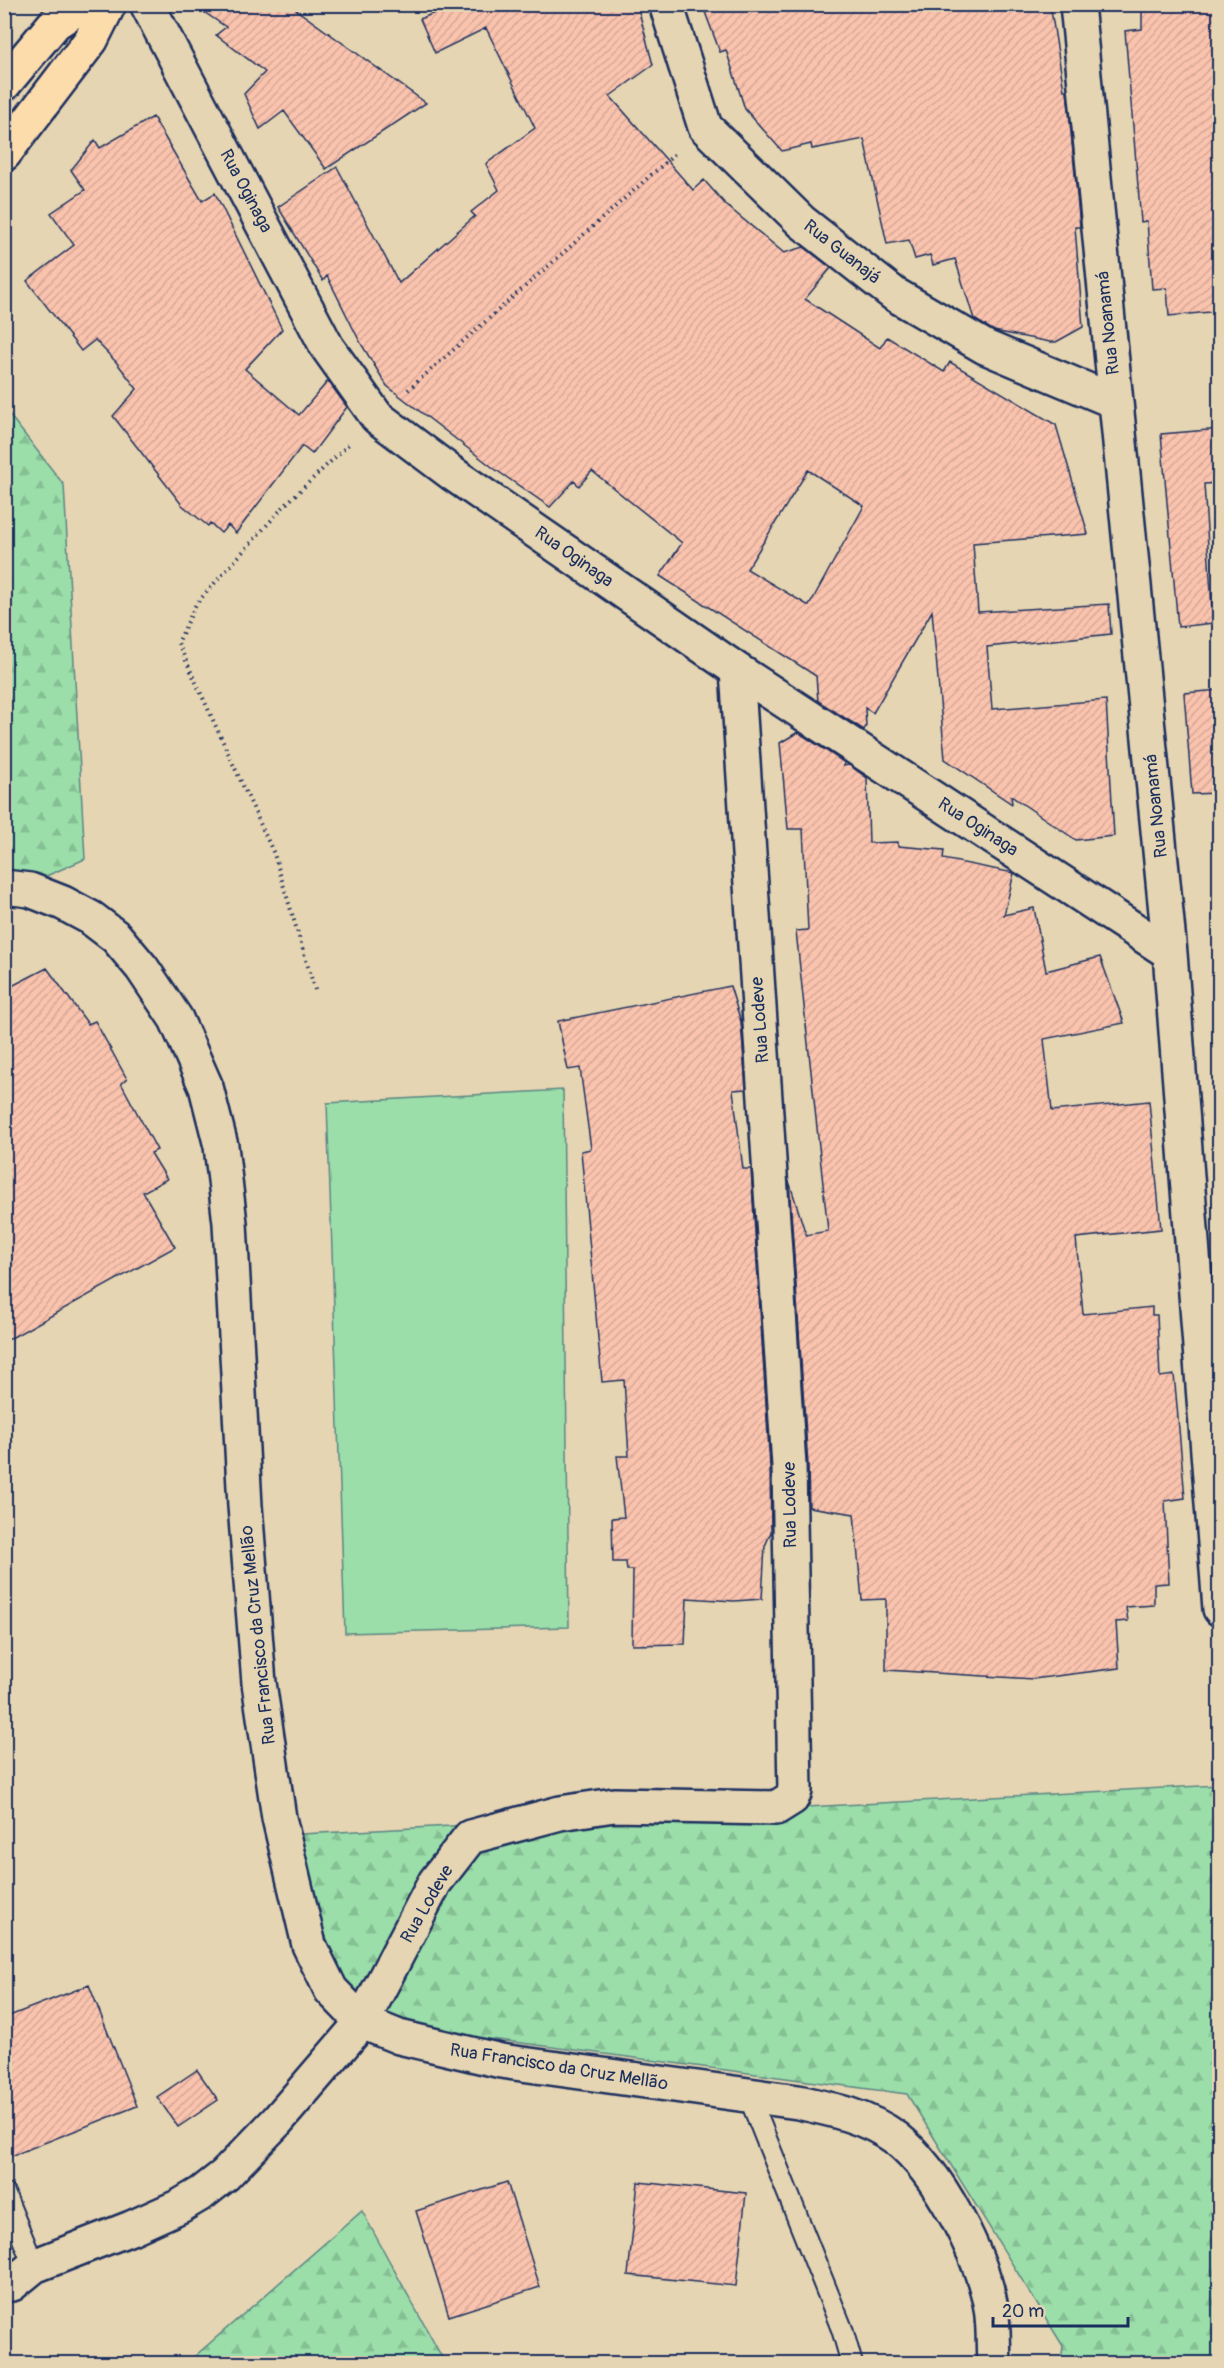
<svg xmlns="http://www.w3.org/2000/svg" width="1224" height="2368" viewBox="0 0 1224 2368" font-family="Pangolin,sans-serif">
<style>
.green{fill:#9bdea9;stroke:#5b8684;stroke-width:1.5}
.forest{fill:url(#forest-firs);stroke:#5b8684;stroke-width:1.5}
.building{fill:url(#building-hatch);stroke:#1b2f5e;stroke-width:1.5;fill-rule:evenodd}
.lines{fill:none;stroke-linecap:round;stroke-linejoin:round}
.service-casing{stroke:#1b2f5e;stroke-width:24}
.minor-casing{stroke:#1b2f5e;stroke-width:38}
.primary-casing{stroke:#1b2f5e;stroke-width:38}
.path{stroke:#1b2f5e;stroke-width:4;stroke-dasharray:1.5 4.5;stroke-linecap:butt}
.service{stroke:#e6d5b2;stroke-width:20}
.minor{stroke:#e6d5b2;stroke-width:33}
.primary{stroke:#fddcac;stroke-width:33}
.labels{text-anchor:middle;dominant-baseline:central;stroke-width:5;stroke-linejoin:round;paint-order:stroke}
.street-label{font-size:18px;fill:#1b2f5e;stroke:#e6d5b2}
</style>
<defs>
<pattern id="forest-firs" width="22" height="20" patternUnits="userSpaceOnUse" patternTransform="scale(1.5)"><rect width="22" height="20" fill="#9bdea9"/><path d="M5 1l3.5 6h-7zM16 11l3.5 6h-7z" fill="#85bf94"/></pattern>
<pattern id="building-hatch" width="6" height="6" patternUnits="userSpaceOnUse" patternTransform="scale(1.5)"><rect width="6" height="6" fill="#fac3ad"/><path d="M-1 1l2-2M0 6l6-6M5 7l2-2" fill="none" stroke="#d6a897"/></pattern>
</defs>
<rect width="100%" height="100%" fill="#e6d5b2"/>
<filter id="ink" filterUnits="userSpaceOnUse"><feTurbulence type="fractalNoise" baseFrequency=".0167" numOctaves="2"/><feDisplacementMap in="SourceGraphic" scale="12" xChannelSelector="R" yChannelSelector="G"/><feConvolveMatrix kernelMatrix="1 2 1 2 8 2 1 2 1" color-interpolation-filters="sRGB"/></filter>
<g filter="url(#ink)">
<path class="green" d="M563,1090l6,537 -224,6 -18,-530z"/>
<path class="forest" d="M4,408l60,77 21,374 -80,35z
M1219,1785v578h-158l2,-17 -156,-252 -545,-72 -79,-187z
M362,2211l83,152h-258z"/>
<path class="building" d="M192,4h96l138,99 -100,66 -42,-58 -24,18 -16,-35 21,-22 -49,-37 10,-8z
M456,4h181l16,61 -43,31 83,94 11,-10 22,25 58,48 20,-6 27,21 -26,31 75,49 7,-11 57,35 6,-10 106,63 32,109 -115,9 5,69 131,-8 2,30 -124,13 5,62 114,-9 8,136 -38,4 -65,-44 1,8 -67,-45 -13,-148 -59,102 -8,-5 1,18 -2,4 -46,-29 -2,-25 -156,-100 22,-33 -90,-72 -13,15 -5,-5 -24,26 -54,-37 -109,-84 -27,-44 -33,-66 -4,5 -45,-74 59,-40 62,116 76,-67 -4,-4 28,-22 -13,-26 49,-36 -49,-100 -51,25 -15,-34zM808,470l56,36 -55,100 -62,-37z
M702,4h348l14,86h3l13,137h-5l8,100 -27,15h-6l-56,-11 -20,-12 -19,-60 -22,6 -3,-10 -15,4 -6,-19 -22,4 -23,-105 -52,10 -1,-5 -29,7 -37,-42 -19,-59 -6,2z
M1142,4h78v307l-51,5 -2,-28 -15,1 -5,-68 -6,1 -16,-191 17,-2z
M153,117l49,84 13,-8 67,136 -37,40 54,46 29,-34 19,26 -35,47 -10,-8 -66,87 -8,-8 -7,8 -11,-10 -2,3 -26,-21 -69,-89 24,-27 -20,-26 -22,-23 -14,11 -54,-70 47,-36 -23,-32 34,-23 -14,-20 24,-30 5,8z
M1220,429v54l-16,1 9,139 -35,4 -17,-193z
M1220,690v103l-28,1 -8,-101z
M798,732l47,31 -2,3 6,-1 18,13 2,65 29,-1v4l46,4 -1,9 71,14 -10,42 30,-7 12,63 54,-14 24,66 -80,16 8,72 97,-10 12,128 -85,9 7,76 69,-7v8h5l3,62 14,-2 2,20 9,103 -20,3 4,82 -15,1v21l-28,2 2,14 -12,1 3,46 -86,11 -147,-9v-71l-24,1 -8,-86 -45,-7 -1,-42 -19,-284 17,54 22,-4 -32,-300 12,-1 -5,-101h-15l-8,-86z
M47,968l41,56 7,-3 32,58 -6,4 36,67 -6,3 16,26 -24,13 32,55 -171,95v-352z
M730,986l11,36 5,67 -13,1 10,79h8l19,298 1,65 -6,14 -3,53 -28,2 -47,-3 -2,46 -53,1 1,-75h-6l-1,-8h-13l-1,-44 12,-1 -7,-61h12l-5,-76 -22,2 -21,-231 10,-2 -11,-81 -12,2 -10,-49z
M89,1985l48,121 -133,53v-141z
M197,2070l21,30 -40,27 -21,-30z
M507,2182l33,105 -91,29 -33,-105z
M638,2182l108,11 -10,93 -108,-11z"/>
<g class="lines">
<g class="service-casing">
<path id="service" d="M749,2096l93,233 10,35
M4,2193l30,73"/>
</g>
<g class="minor-casing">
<path id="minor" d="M147,4l180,343 50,70 76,57 284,196 433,283
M666,4l39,123 97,95 92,72 91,53 131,55
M1077,4l93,949 50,656
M4,887l26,3 33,13 28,15 25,19 26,31 34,51 30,68 15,59 9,77 15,283 14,177 20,135 30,127 22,45 31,32 37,15 102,24 297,41c33,7 70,15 98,36 43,34 86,118 95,170 3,18 2,38 3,56
M4,2276l8,8 22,-18 97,-38 49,-22 22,-13 23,-18 52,-54 85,-99 73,-140 35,-45 90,-24 54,-8 162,3 16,-10 3,-7 -6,-325 -52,-796"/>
</g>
<g class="primary-casing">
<path id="primary" d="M4,84l51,-61 29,-19
M4,154l87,-114 18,-36"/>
</g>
<path class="path" d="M408,390l268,-237
M315,990l-41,-136 -96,-211 18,-39 89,-99 64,-61"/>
<use href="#service" class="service"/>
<use href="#minor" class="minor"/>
<use href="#primary" class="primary"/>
</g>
</g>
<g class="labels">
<g class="street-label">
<text transform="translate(246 191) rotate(62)">Rua Oginaga</text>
<text transform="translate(842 252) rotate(38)">Rua Guanajá</text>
<text transform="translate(1108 323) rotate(-96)">Rua Noanamá</text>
<text transform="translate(574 557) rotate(35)">Rua Oginaga</text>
<text transform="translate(1156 806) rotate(-96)">Rua Noanamá</text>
<text transform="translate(978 827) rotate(33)">Rua Oginaga</text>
<text transform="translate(760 1020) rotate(-94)">Rua Lodeve</text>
<text transform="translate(790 1505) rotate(-91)">Rua Lodeve</text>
<text transform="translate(258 1635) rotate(-96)">Rua Francisco da Cruz Mellão</text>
<text transform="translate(427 1904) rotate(-60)">Rua Lodeve</text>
<text transform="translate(559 2067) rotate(9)">Rua Francisco da Cruz Mellão</text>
</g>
</g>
<rect width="1224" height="2368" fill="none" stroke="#e6d5b2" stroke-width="24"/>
<rect x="12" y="12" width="1200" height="2344" fill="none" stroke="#1b2f5e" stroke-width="2" filter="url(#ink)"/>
<path d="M993 2317v9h135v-9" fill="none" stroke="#1b2f5e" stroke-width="3"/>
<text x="1002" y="2317" font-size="18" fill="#1b2f5e" stroke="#e6d5b2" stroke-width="4.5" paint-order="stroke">20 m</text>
</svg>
